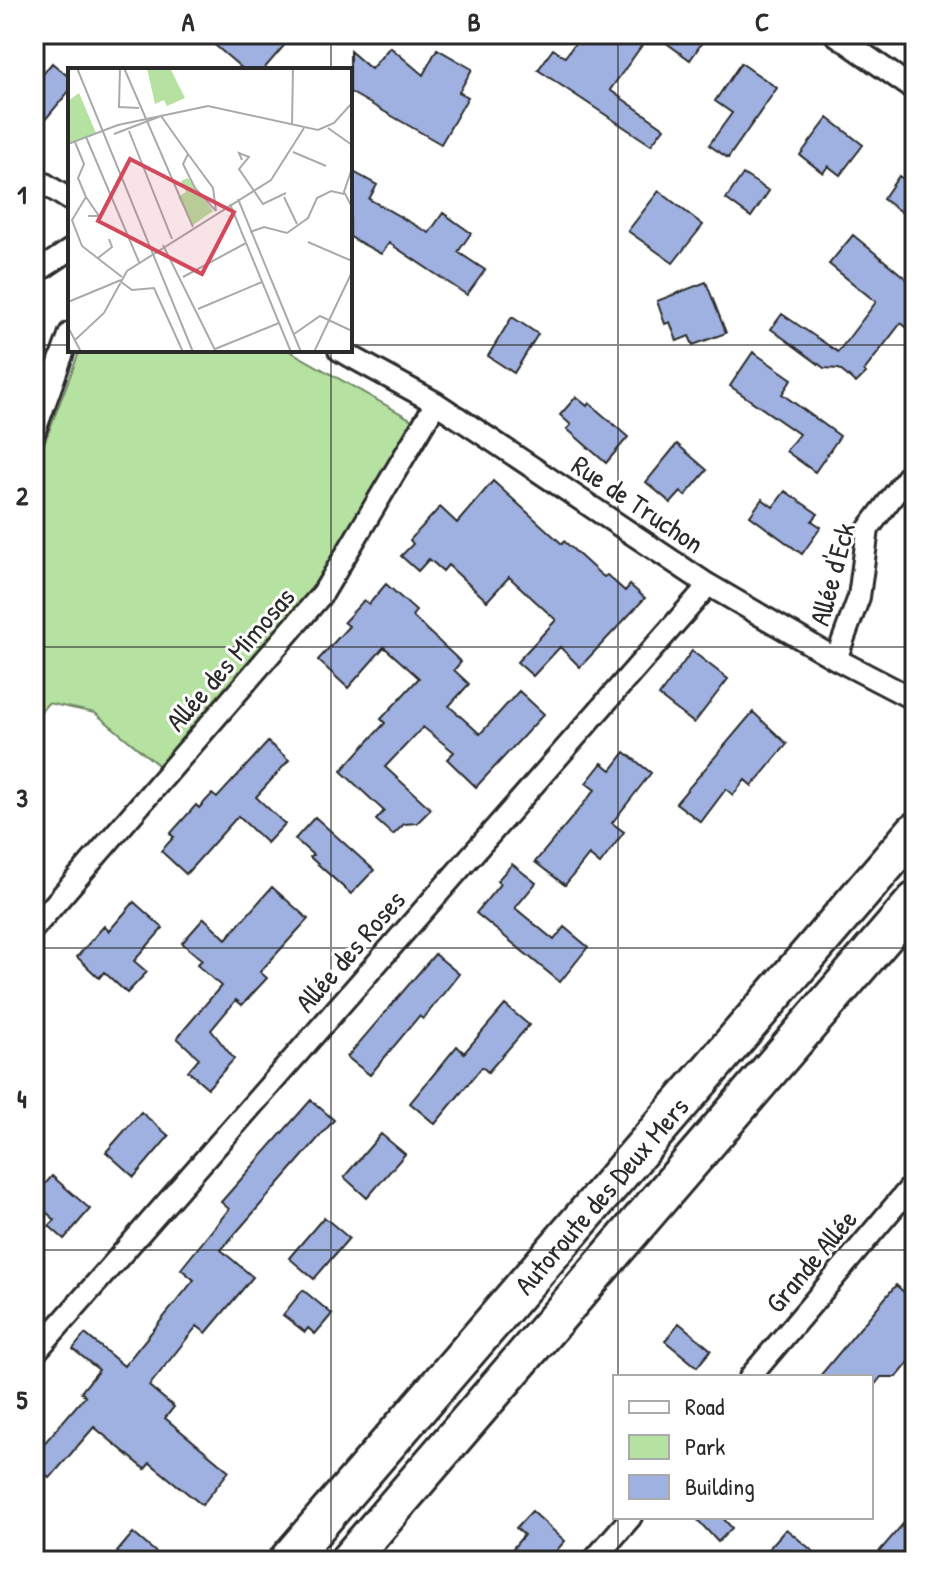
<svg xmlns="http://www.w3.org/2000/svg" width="949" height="1595" viewBox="0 0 949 1595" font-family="'Patrick Hand',sans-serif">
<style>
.green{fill:#b5e2a0;stroke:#708666;stroke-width:2}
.building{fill:#9eb1e0;stroke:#2b2b2b;stroke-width:2}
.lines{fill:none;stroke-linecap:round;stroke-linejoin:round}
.minor-casing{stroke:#2b2b2b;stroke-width:26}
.motorway-casing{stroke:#2b2b2b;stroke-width:42}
.minor{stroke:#fff;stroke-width:20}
.motorway{stroke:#fff;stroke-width:36}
.grid{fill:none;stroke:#2b2b2b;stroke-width:2;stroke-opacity:0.55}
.labels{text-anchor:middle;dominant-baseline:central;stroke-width:6;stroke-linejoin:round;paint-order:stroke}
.street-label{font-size:28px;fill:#2b2b2b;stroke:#fff}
.inset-road{fill:none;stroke:#aaa;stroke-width:2}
.view{fill:#d1495b;fill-opacity:0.15;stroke:#d1495b;stroke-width:4}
.inset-edge{fill:none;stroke:#2b2b2b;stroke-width:4}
.neatline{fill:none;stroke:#2b2b2b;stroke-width:3}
.grid-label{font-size:26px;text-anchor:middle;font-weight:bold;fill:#2b2b2b}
</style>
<rect width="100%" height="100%" fill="#fff"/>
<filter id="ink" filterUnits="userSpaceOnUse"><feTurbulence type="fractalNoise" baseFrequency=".0125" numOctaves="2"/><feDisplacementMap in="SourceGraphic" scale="16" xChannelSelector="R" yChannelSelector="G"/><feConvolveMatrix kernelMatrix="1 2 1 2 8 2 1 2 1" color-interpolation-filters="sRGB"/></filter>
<g filter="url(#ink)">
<path class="green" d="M80,350h208l124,70 -99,175 -150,174 -68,-56 -47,-10 -14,17v-250z"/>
<path class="building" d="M202,34h92l-31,36h-19z
M582,34h68l-40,56 54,38 -13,17 -113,-75 15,-21 12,8z
M654,34h54l-18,26z
M390,47l33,28 14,-26 35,20 -13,23 9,5 -27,47 -91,-52v-41l21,18z
M52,63l18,15v12l-36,43v-48z
M741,63l36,25 -49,70 -19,-13 23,-32 -17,-12z
M828,118l35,27 -23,30 -12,-9 -5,7 -23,-18z
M350,170l27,15 -8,14 60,34 14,-20 28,20 -13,19 27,18 -18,25 -78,-52 -8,11 -31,-17z
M743,174l26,17 -18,26 -25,-18z
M899,176l16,11v35l-32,-23z
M659,191l44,34 -30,38 -45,-32z
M853,235l62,51v48l-14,-11 -37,48 2,2 -10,10 -17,-14 -15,-1 -53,-39 11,-15 56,38 38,-50 -47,-38z
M706,282l20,51 -33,12 -4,-9 -12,5 -7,-19 -5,2 -8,-23z
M512,317l26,17 -24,39 -26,-17z
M753,352l39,27 -10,15 58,42 -25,36 -29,-21 13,-17 -69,-48z
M576,397l11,9 2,-3 39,34 -22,26 -39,-34 4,-4 -11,-10z
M677,444l30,26 -22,26 -4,-4 -10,11 -25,-21z
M493,481l69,63 2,-3 35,32 5,4 3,-2 18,16 5,-6 15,13 -65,69 -20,-20 -27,29 -16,-14 39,-42 -47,-43 -22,24 -39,-36 -5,6 -14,-12 -11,12 -17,-15 12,-12 -3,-4 30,-33 17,16z
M785,491l33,23 -6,7 9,6 -19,27 -52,-38 12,-17 11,8z
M386,584l30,27 -4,5 49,46 -7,8 15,14 -20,22 31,28 39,-43 25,23 -68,73 -29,-28 7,-7 -31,-25 -38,40 46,42 -14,14 -13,1 -11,11 -17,-15 8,-9 -43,-40 44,-48 -4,-4 38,-41 -35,-31 -36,41 -30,-28 31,-34 -5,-4 20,-22 5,4z
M692,651l36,28 -34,44 -35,-27z
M753,712l34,32 -35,42 -7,-6 -12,15 -7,-6 -25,33 -25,-19z
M268,742l21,18 -33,37 29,27 -18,19 -29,-27 -52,58 -25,-23 13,-14 -4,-3 26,-29 3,3 13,-14 5,4z
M625,752l26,21 -39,50 12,9 -24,32 -11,-9 -24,30 -30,-23 60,-72 -9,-7 16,-20 9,7z
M315,817l59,53 -23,24 -41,-37 3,-2 -18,-16z
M512,864l24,19 -21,25 39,32 10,-13 24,20 -28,35 -84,-69 24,-29 -3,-3z
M272,887l36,32 -48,53 7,6 -25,27 -6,-5 -25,30 23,29 -26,29 -20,-17 11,-13 -22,-20 44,-52 -24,-21 5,-5 -20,-17 22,-25 22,21z
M134,902l29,26 -29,33 13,11 -20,21 -23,-21 -5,6 -22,-21 27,-31 5,5z
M435,954l24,20 -36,45 -4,-3 -49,59 -23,-18z
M505,1005l24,20 -41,47 -6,-5 -47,57 -25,-21 47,-57 7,7z
M311,1100l23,20 -113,130 32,27 -47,56 -9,-7 -48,60 25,21 -9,11 64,53 -27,34 -52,-42 -5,6 -51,-42 -44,51 -16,-14v-9l51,-59 -4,-4 18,-22 -26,-21 12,-15 39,32 70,-86 -13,-11 48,-60 -8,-7z
M141,1112l28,24 -35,41 -28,-25z
M381,1134l24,20 -38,44 -23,-21z
M52,1176l38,33 -26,30 -15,-13 6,-6 -21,-19v-4z
M324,1217l25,21 -35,41 -25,-21z
M896,1285l19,17v53l-18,22h-16l-8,10 -2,-10h-52z
M303,1290l29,24 -17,20 -7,-6 -3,4 -22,-17z
M679,1323l32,27 -14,17 -32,-26z
M915,1510v51h-44z
M532,1511l33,30 -18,20h-19l-15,-13 11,-13 -8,-7z
M695,1517h27l10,11 -14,14z
M786,1529l11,9 28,23h-67z
M133,1533l33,28h-39l-10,-9z"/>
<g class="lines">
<g class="minor-casing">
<path id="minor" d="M835,34l80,56
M34,177l36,23
M34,274l36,-24
M339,350l97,53 271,181 129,75 79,41
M34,433l36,-100
M836,659l23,-62 9,-68 47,-62
M34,928l289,-335 113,-190
M34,1354l666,-759 7,-11
M750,1377l165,-195
M593,1561l38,-44"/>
</g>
<g class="motorway-casing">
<g id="motorway">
<path id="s1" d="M287,1561l628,-730"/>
<path d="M348,1561l567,-660"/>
</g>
</g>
<use href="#minor" class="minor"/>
<use href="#motorway" class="motorway"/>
</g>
</g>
<path class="grid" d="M331,34v36M618,34v1343M34,345h36M350,345h565M331,350v1211M34,647h881M34,948h881M34,1250h881M618,1517v44"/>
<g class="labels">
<g class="street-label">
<text transform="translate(638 504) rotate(34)">Rue de Truchon</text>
<text transform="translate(832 574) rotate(-75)">Allée d'Eck</text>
<text transform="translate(230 659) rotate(-49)">Allée des Mimosas</text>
<text transform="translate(350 951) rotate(-49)">Allée des Roses</text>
<text stroke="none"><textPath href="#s1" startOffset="482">Autoroute des Deux Mers</textPath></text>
<text transform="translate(811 1261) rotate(-50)">Grande Allée</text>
</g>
</g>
<g transform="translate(68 68)">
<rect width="284" height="284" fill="#fff"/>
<path d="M79,0h23l15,30 -18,8 -3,-6 -9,4zM11,25l17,40 -28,11v-43zM120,110l25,33 -20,14 -15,-28 8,-5 -5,-11z" fill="#b5e2a0"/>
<path class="inset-road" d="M9,0l116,284M52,0l-1,39 20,1M56,0l69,159M224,57l1,-57M260,60l24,17M61,63l43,108M46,66l47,-18 27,38 -5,10 12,24 21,23M18,69l53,125M7,74l9,22 -6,14 8,19 -14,23 10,26 40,31M0,76l50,-19 90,-19 110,24 16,-7 18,-20M225,84l33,14M120,86l25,34 3,23M174,92l-3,-7 10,4 -10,12 24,35 23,-11M284,100l-8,24 8,15M18,129l13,19h-11M216,129l13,27M170,131l63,153M162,136l61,148M182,164l14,-5 23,6 21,-15 9,-20 14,-7 13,3M240,174l44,19M95,177l53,107M30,190l14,-11 -3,-8M115,209l63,-34M52,213l12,9 22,-2 29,64M0,234l53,-22M130,241l64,-27M0,259l13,25M226,266l26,-18 32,15M7,272l29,-27 23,-42 144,-91 33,-52M147,281l64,-26M246,284l38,-80"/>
<path class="view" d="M62,91l104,53 -32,62 -104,-53z"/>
<rect width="284" height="284" class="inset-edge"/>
</g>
<rect width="949" height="1595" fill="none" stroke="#fff" stroke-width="88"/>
<rect x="613" y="1375" width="260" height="144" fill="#ffffff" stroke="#aaaaaa" stroke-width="2"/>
<rect x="629" y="1401" width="40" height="12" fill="#ffffff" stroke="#aaaaaa" stroke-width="2"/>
<text x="685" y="1415" font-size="24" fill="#2b2b2b">Road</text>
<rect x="629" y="1435" width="40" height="24" fill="#b5e2a0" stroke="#aaaaaa" stroke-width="2"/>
<text x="685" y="1455" font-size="24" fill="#2b2b2b">Park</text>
<rect x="629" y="1475" width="40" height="24" fill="#9eb1e0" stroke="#aaaaaa" stroke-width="2"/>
<text x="685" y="1495" font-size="24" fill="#2b2b2b">Building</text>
<rect x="44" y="44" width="861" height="1507" class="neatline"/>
<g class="grid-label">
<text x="188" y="31">A</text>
<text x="474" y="31">B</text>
<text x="762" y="31">C</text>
<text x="22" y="204">1</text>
<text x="22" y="505">2</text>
<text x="22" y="807">3</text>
<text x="22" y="1108">4</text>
<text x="22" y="1409">5</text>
</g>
</svg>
